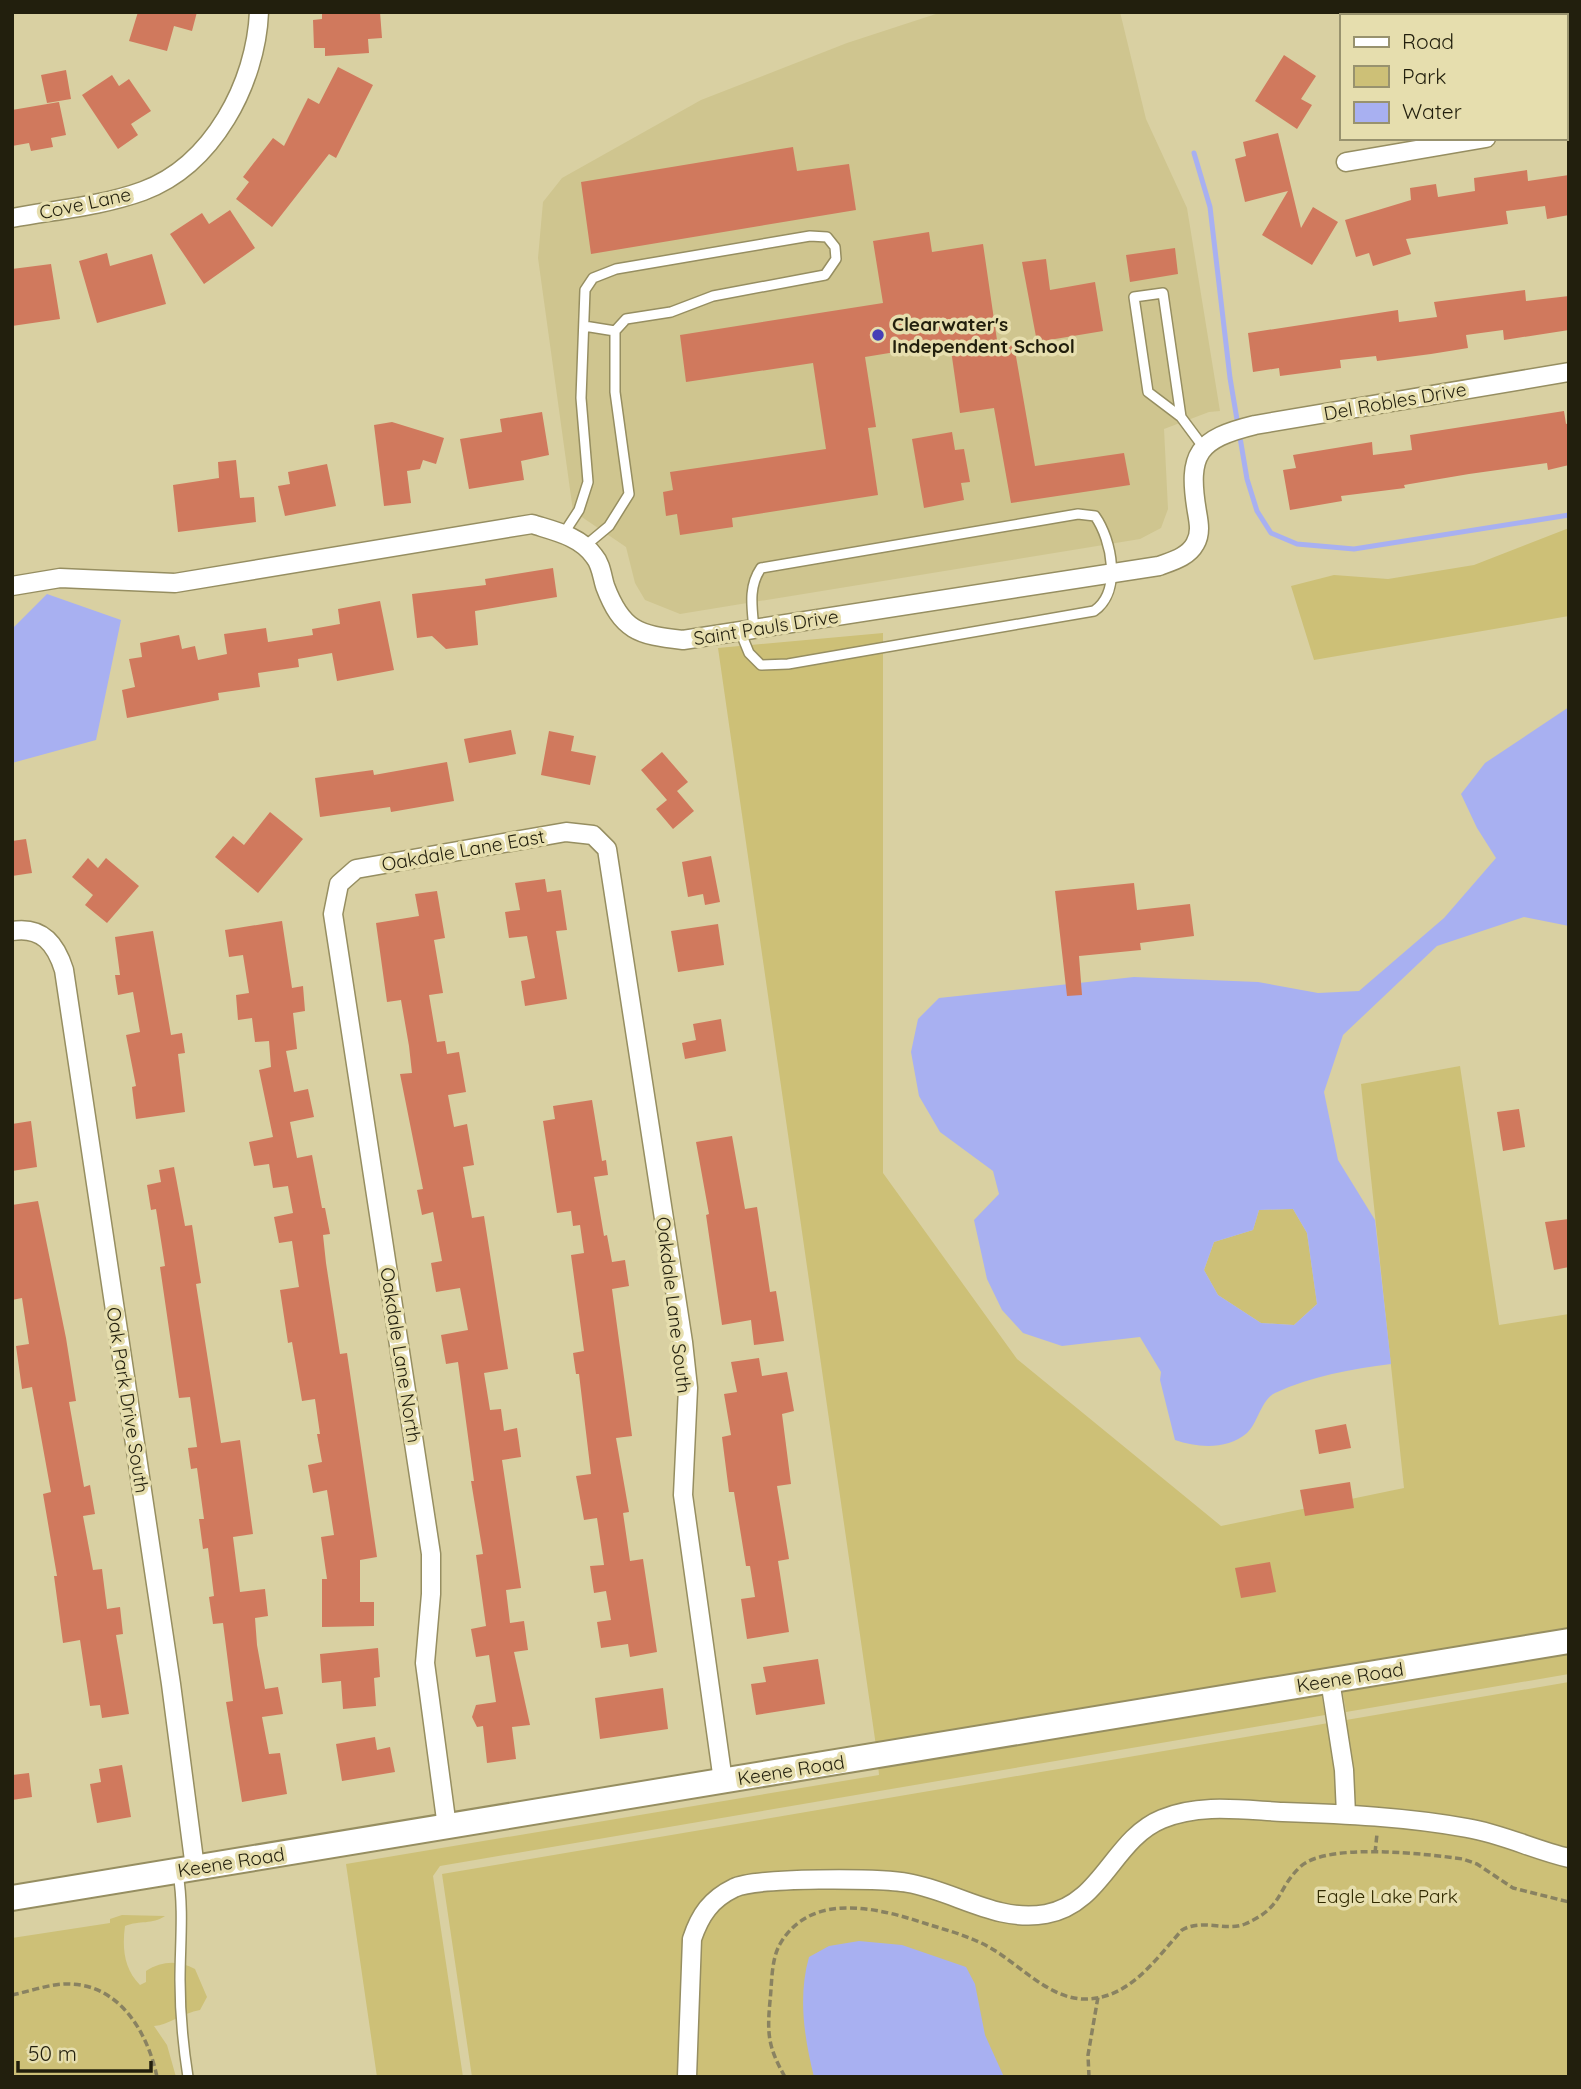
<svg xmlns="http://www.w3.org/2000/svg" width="1581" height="2089" viewBox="0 0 1581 2089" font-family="Quicksand,sans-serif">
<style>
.built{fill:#cfc58f}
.green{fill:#cdc077}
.water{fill:#a8b0f1;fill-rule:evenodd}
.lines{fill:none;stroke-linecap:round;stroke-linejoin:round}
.stream{stroke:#a8b0f1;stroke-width:5}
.building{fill:#d0795d}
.service-casing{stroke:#968e61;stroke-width:12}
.minor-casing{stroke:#968e61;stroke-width:21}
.secondary-casing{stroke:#968e61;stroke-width:28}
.path{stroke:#898261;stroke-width:3.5;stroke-dasharray:7 3.5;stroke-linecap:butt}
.service{stroke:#fff;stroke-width:9}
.minor{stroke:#fff;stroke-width:18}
.secondary{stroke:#fff;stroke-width:24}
.poi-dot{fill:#463fb6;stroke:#e6deae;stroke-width:2.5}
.labels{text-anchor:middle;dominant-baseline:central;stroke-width:7;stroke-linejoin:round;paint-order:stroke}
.street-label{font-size:19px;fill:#221f0d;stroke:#e6deae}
.poi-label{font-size:19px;font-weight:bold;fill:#221f0d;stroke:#e6deae;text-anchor:start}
.park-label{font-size:19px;fill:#312a00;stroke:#e6deae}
</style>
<rect width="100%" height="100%" fill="#d9d0a2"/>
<path class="built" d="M942,12h178l26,107 41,89 33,203 -11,1 -45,17 4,80 -7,19 -21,11 -460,75 -35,-14 -10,-17 -9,-36 -53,-36 -35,-253 5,-56 19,-24 139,-78 146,-57z"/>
<path class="green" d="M1569,528v88l-255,44 -23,-74 43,-11 54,4 86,-14z
M883,633v540l134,186 204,167 183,-38 -43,-404 99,-18 39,259 70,-11v318l-693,114 -158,-1098z
M1293,1209l14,24 10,71 -23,21 -33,-2 -43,-28 -14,-25 10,-28 39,-12 6,-20z
M1569,1651v23l-223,38 -4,-24z
M1569,1682v395h-1097l-30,-203z
M1321,1691l4,24 -885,151 -7,10 30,201h-86l-31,-213 533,-89 -1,-11z
M122,1915l43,1c-13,9 -25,4 -40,10 -3,22 -1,43 15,59l6,-3v-11c16,-10 32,-11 49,-2l12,28 -7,13c-18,3 -31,15 -46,16l13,19 9,32h-164v-139l98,-15v-4z"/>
<path class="water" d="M47,594l74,26 -25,120 -84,23v-134z
M1569,707v219l-45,-9 -87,29 -94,89 -19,57 14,68 37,60 16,144c-40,5 -79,12 -116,29 -14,7 -17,30 -28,40 -20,17 -49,15 -72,7l-15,-60 1,-8 -21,-35 -78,9 -39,-13 -21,-23 -15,-31 -13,-59 25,-26 -6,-23 -53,-39 -21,-36 -8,-44 7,-33 21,-21 195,-21 124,5 60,11 41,-2 85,-73 52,-60 -19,-30 -16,-34 24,-31zM1293,1209l14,24 10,71 -23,21 -33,-2 -43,-28 -14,-25 10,-28 39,-12 6,-20z
M859,1941l43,4 64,22 9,17 10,51 19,42h-190c-10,-40 -16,-81 -5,-120l20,-11z"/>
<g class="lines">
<path class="stream" d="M1194,153l16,54 20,171 17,101 10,32 14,22 26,11 57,5 215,-34"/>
</g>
<path class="building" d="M138,12h59l-5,19 -18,-5 -7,25 -38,-10z
M322,12h58l2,26 -14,1 1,14 -44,3v-8h-11l-1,-28 9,-1z
M1284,55l32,21 -15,23 11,6 -15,24 -42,-28z
M338,67l35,18 -37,73 -7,-4 -57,73 -36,-28 13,-17 -6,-5 30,-39 11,8 24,-48 11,6z
M66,70l5,29 -24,4 -6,-28z
M112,75l7,11 10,-7 22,32 -20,13 7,11 -20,14 -36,-54z
M59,102l7,33 -15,3 2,9 -22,4 -2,-8 -17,3v-36z
M1278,133l23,95 12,-21 25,15 -26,43 -50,-30 26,-44 -43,11 -10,-43 11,-3 -3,-14z
M793,147l4,24 52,-7 7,46 -265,44 -10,-72z
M1527,170l1,11 41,-6v40l-22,4 -2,-13 -39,5 2,13 -102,15 5,15 -38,12 -4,-13 -13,4 -11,-37 66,-20 -1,-12 26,-4 2,13 37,-6 -1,-13z
M230,210l25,38 -51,36 -34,-50 32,-21 7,11z
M929,232l3,20 51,-8 15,103 16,-2 21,121 89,-13 6,32 -119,18 -17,-95 -34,5 -10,-70 -85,14 11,70 -8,1 10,67 -146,23 1,9 -53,8 -3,-21 -11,2 -3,-24 10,-2 -3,-18 156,-23 -13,-86 -127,19 -6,-47 203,-32 -10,-62z
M1175,248l3,26 -48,8 -4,-27z
M107,253l3,13 42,-12 14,50 -69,19 -18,-62z
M1046,259l4,31 45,-8 8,49 -66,11 -15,-80z
M51,264l9,55 -48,7v-57z
M1525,290l1,11 43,-5v34l-65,10 -1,-10 -37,5 2,13 -37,6 -54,7 -1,-5 -36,4 1,8 -61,8 -1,-8 -26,4 -5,-39 150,-23 1,12 38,-5 -3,-15z
M1564,411l2,13 3,-1v42l-21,5 -1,-7 -78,11 -65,11 1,3 -64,8 1,5 -52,9 -7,-40 13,-2 -3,-13 79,-13 1,13 39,-5 -2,-15z
M542,412l7,43 -28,6 3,19 -55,9 -9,-50 42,-7 -2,-13z
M392,422l52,16 -8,26 -13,-4 -3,9 -13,2 4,32 -27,3 -10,-81z
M952,432l3,18 9,-1 6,33 -9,1 3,17 -40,8 -12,-69z
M236,460l4,38 14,-1 2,25 -78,10 -5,-47 46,-7 -1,-16z
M327,464l9,42 -51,10 -7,-30 12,-2 -2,-12z
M553,568l4,29 -82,14 3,34 -32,4 -14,-13 -15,2 -5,-44 74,-9 -1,-6z
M380,601l14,69 -57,11 -5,-28 -34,6 1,8 -41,6 2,14 -42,6 1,7 -92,18 -5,-28 13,-3 -6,-28 13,-2 -2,-14 39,-8 3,14 13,-3 3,14 29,-6 -3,-20 42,-6 2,14 45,-7 -1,-6 28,-5 -2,-15z
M511,730l5,24 -47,9 -5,-24z
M549,731l25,5 -3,15 25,5 -6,29 -49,-10z
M662,752l26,30 -11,9 17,20 -21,18 -17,-20 11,-9 -26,-30z
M447,762l7,39 -63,11 -1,-5 -70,10 -5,-39 58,-8 1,5z
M270,812l33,27 -45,54 -43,-36 18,-21 11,9z
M26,839l6,34 -20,3v-35z
M711,856l9,46 -15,3 -2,-11 -15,3 -6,-35z
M88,858l10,10 8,-10 33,28 -32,37 -22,-18 8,-10 -21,-18z
M545,879l2,13 14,-2 6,40 -11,1 11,68 -42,7 -4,-25 14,-3 -8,-42 -18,2 -4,-26 15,-2 -5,-27z
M1134,883l3,27 53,-6 4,32 -54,7 1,7 -62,6 3,39 -15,1 -12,-105z
M437,891l8,47 -11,2 9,53 -14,2 8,47 8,-1 2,13 12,-2 7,40 -18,3 6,32 13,-3 7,41 -11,2 9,51 12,-2 24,153 -24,4 6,37 11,-1 3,22 13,-3 4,29 -19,3 19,128 -15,2 4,33 14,-2 4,29 -14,2 16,73 -18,2 4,32 -29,4 -4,-37 -6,1 -5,-10 4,-12 20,-3 -7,-47 -13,2 -5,-28 15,-3 -10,-71 7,-1 -12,-73h3l-16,-119 -12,2 -5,-29 27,-5 -8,-42 -24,4 -5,-29 11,-2 -9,-49 -11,3 -5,-25 6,-1 -23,-115 12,-1 -3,-27 -8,-46 -14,2 -11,-79 43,-7 -4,-22z
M282,921l10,67 11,-2 2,25 -12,2 4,36 -11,2 8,41 14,-3 6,28 -24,5 7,36 15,-3 10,53h3l5,26 -7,1 3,28 14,91 7,-1 30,204 -17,3v42h14v24l-52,1v-48h5l-6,-42 13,-2 -7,-45 -14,3 -5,-28 14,-3 -5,-28h3l-5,-35 -13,2 -10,-59 -4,1 -8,-53 19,-3 -7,-46 -13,2 -5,-26 19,-4 -5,-27 -15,2 -4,-24 -15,2 -5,-24 24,-5 -14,-67 12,-3 -2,-26 -14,1 -3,-24 -14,2 -2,-25 13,-2 -6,-38 -14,2 -4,-27z
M718,924l6,41 -46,7 -7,-41z
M153,931l18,104 11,-2 3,20 -7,1 7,58 -49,7 -4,-32 4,-1 -10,-51 14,-3 -7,-40 -15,3 -3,-20h5l-5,-38z
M721,1019l5,32 -41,8 -3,-16 14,-3 -3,-16z
M592,1100l10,61 4,-1 2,15 -14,2 10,59 3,-1 5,27 13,-2 4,26 -17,3 20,147 -16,2 13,74 -6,1 7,48 13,-2 14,93 -27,5 -2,-13 -27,4 -4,-26 14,-2 -5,-29 -12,2 -4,-27 14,-1 -7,-47 -13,2 -8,-44 15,-2 -12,-100h-3l-3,-21 11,-2 -13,-96 13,-2 -4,-28 -7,1 -2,-15 -14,2 -14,-92 12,-2 -2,-13z
M1519,1109l6,38 -22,4 -6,-39z
M31,1121l6,46 -25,4v-47z
M732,1136l13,73 12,-2 13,85 6,-1 8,50 -30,4 -3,-25 -29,5 -16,-110 3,-1 -13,-72z
M174,1167l11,59 7,-1 9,58 -5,1 25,159 19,-3 13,94 -20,3 7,55 25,-3 3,27 -13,2 2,27 8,44 13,-2 5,27 -21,3 7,37 11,-1 7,41 -45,8 -16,-100 7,-1 -10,-78 -10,1 -4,-27 5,-1 -6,-48 -5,1 -4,-30h5l-7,-51 -6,1 -3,-21 9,-1 -7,-50 -11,1 -19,-131 5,-1 -9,-57 -5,1 -4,-25 14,-3 -2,-12z
M38,1201l28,137 10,63 -7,1 15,85 6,-2 5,29 -12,2 10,54 9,-1 5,40 13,-2 3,27 -7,1 13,79 -27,4 -2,-13 -10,1 -10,-66 -17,3 -9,-67h3l-14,-82 8,-2 -19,-105 -10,2 -6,-43 13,-2 -7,-46 -10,2v-95z
M1569,1219v48l-15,3 -9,-48z
M759,1358l3,18 25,-4 7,39 -12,3 9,70 -14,2 12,73 -11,2 11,71 -42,7 -6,-40 14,-2 -5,-31h-4l-12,-74h-5l-7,-55 9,-2 -7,-41 13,-2 -6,-30z
M1346,1424l5,24 -32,6 -4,-24z
M1350,1482l4,26 -49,8 -5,-26z
M1270,1562l6,30 -35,6 -6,-30z
M378,1648l2,29 -6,1 2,28 -33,3 -2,-28 -19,2 -2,-29z
M818,1659l7,45 -69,11 -5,-31 15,-2 -3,-15z
M663,1688l5,41 -68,10 -5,-41z
M375,1737l2,13 13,-3 5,25 -53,9 -6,-37z
M122,1765l9,52 -34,6 -7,-39 11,-2 -2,-13z
M29,1773l3,24 -20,3v-25z"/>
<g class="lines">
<g class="service-casing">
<path id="service" d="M584,326l31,5
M1181,417l-18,-124 -29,4 14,95 33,25 23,31
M564,533l15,-23 9,-28 -7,-84 4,-108 8,-12 23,-9 194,-33 17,1 8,10 1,12 -11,16 -112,21 -42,16 -45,7 -11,12v61l14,102 -20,32 -24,20
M740,631l9,22 12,12 27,-1 306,-53c28,-19 18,-71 1,-95l-17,-2 -317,54c-13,19 -9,39 -7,61
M178,1873c6,36 2,71 2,107 0,33 3,65 8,97"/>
</g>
<g class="minor-casing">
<path id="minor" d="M1565,125l4,-1
M1346,162l140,-24
M12,218c43,-8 90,-12 131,-27 70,-26 113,-108 116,-179
M12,586l48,-8 115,5 357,-59c22,7 48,12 62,32 7,8 8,20 11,30 17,45 33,49 78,54l476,-74c13,-5 29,-9 36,-22 6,-10 4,-21 2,-32 -10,-59 1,-73 58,-87l314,-53
M12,931c30,-5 44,13 52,39l107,714 24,184
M1330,1680l14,90 2,44
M447,1827l-22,-164 6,-69v-40l-98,-640 6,-30 17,-15 210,-37 27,3 14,14 76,493 5,46 -5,107 40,286
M687,2077l5,-138c8,-24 19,-40 42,-51 21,-11 147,-10 174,-5 47,8 89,40 138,31 56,-10 67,-75 116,-95 38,-16 81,-9 121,-7 61,2 124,5 184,16 36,6 67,22 102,30"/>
</g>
<g class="secondary-casing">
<path id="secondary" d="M12,1898l1557,-257"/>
</g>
<path class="path" d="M1375,1853l2,-19
M12,1995c19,-4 40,-12 59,-11 50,2 77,50 86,93
M785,2077c-17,-30 -18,-43 -15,-76 2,-18 1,-41 10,-57 32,-55 102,-35 150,-19 20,6 41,12 59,22 30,17 57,49 92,52 47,2 73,-38 101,-69 21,-12 43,2 63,-6 39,-17 31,-34 55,-57 26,-25 127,-13 163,-8l14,5 36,24 56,14
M1089,2077l-1,-22 10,-58"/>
<use href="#service" class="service"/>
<use href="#minor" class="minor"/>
<use href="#secondary" class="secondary"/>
</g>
<circle class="poi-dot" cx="878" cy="335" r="7"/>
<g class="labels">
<g class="street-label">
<text transform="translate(85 203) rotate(-12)">Cove Lane</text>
<text transform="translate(1395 401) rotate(-10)">Del Robles Drive</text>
<text transform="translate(766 627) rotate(-9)">Saint Pauls Drive</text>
<text transform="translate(463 850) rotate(-10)">Oakdale Lane East</text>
<text transform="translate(674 1305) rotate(83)">Oakdale Lane South</text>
<text transform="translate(401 1355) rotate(81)">Oakdale Lane North</text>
<text transform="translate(128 1400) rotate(81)">Oak Park Drive South</text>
<text transform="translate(1350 1677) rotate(-9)">Keene Road</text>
<text transform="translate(791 1770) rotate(-9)">Keene Road</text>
<text transform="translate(231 1862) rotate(-9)">Keene Road</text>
</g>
<g class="poi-label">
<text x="892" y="324">Clearwater's<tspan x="892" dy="22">Independent School</tspan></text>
</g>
<g class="park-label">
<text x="1387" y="1896">Eagle Lake Park</text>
</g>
</g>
<rect width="1581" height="2089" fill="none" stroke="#221f0d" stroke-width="28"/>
<rect x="1340" y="14" width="228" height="126" fill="#e6deae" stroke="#98926e" stroke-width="2"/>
<rect x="1354" y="37" width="35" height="10" fill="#ffffff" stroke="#98926e" stroke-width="2"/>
<text x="1402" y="49" font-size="21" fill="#221f0d">Road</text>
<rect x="1354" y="66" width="35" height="21" fill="#cdc077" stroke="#98926e" stroke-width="2"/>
<text x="1402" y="84" font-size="21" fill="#221f0d">Park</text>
<rect x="1354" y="102" width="35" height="21" fill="#a8b0f1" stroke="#98926e" stroke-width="2"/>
<text x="1402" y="119" font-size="21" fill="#221f0d">Water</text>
<path d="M18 2061v10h133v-10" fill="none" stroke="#221f0d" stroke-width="3.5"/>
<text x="28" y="2061" font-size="21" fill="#221f0d" stroke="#e6deae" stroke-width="5" paint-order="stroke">50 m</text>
</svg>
